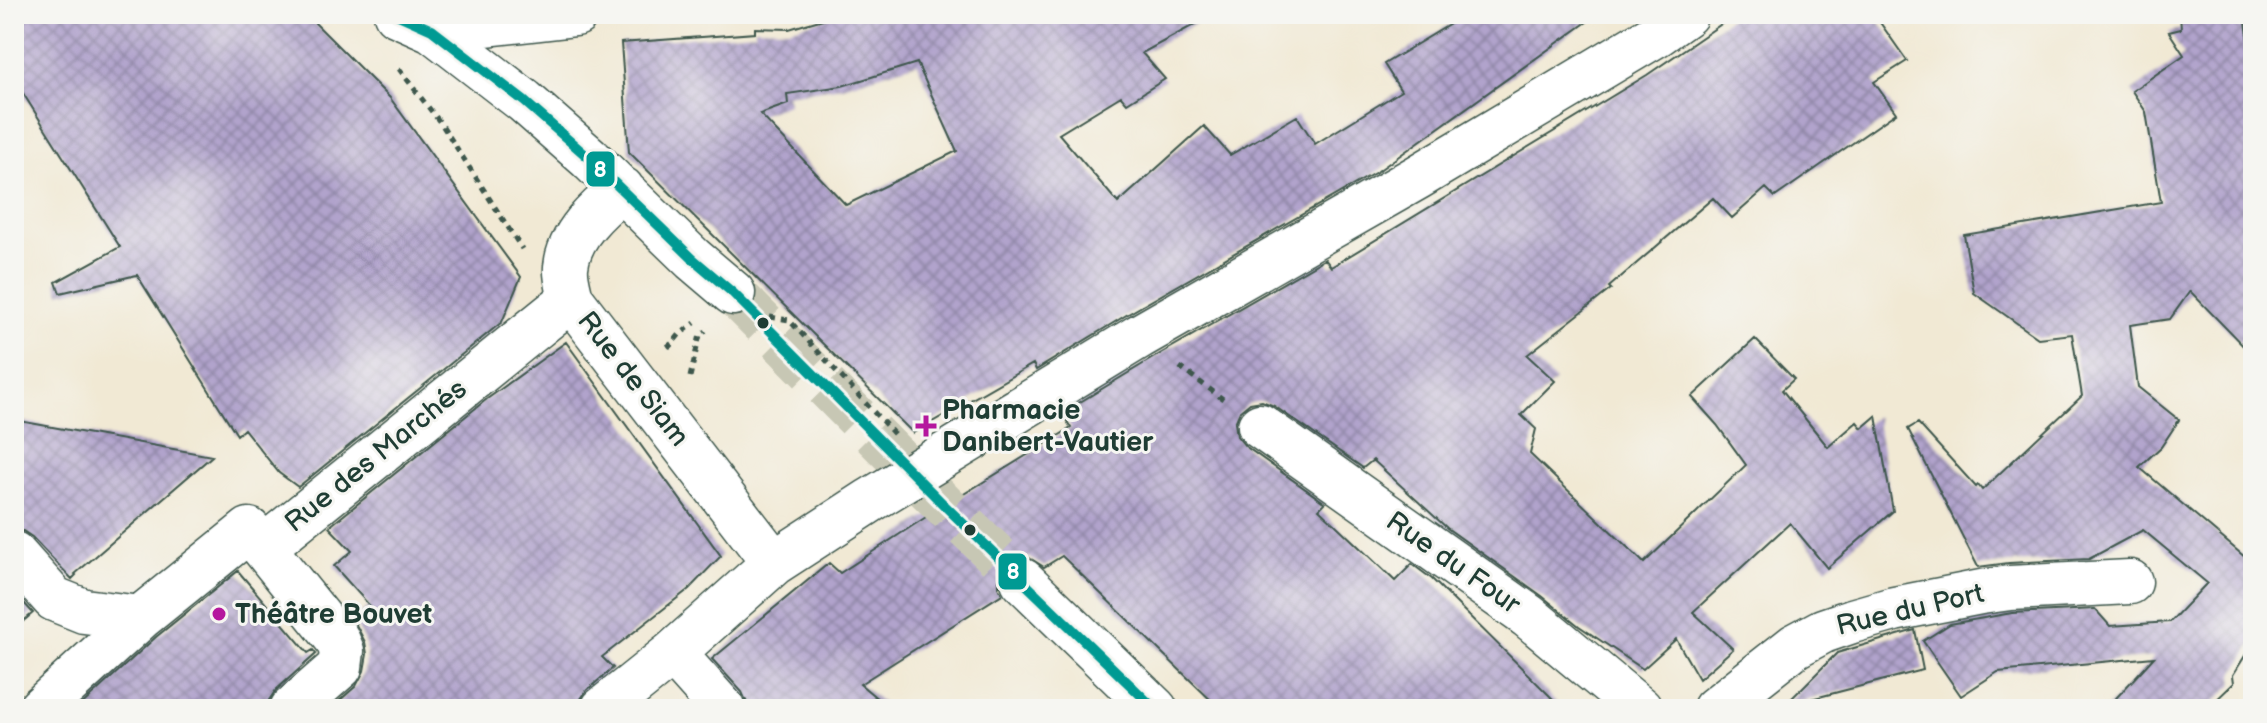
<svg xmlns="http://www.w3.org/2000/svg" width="2267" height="723" viewBox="0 0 2267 723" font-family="'Balsamiq Sans',sans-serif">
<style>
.building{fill:url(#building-cross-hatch);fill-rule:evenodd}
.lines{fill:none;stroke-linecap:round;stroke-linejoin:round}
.minor-tunnel{stroke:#c7c7b4;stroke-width:44;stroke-dasharray:44 22;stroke-linecap:butt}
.minor-casing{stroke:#3e574c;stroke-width:47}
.path{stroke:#3e574c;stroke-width:5;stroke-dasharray:6 6;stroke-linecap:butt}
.minor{stroke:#fff;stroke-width:44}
.bus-1-casing{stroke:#f6f6f2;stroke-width:16}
.bus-1{stroke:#009a93;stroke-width:10}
.bus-dot{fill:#1f3d34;stroke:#f6f6f2;stroke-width:3}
.poi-dot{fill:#b5179e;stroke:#f6f6f2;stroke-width:3}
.labels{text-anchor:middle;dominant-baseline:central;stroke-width:6;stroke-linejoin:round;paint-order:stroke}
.street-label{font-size:28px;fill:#1f3d34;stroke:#f6f6f2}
.poi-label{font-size:28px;font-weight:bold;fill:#1f3d34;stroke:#f6f6f2;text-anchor:start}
.line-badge{stroke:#f6f6f2;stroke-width:3}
.badge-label{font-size:22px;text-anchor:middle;font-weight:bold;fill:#fff}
</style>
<defs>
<pattern id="building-cross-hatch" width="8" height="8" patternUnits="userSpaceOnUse" patternTransform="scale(2)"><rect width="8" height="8" fill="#b1a3cc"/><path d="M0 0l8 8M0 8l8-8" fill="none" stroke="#8f86a6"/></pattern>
</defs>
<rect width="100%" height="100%" fill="#f6f6f2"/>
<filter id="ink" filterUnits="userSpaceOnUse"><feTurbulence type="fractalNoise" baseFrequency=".0125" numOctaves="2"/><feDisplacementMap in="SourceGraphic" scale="16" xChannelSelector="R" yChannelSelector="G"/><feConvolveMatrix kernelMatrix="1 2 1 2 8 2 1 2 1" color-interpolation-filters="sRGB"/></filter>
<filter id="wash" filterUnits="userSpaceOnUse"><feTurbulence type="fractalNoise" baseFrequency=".006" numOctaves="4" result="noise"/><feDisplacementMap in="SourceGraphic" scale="32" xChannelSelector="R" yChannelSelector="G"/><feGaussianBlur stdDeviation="1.8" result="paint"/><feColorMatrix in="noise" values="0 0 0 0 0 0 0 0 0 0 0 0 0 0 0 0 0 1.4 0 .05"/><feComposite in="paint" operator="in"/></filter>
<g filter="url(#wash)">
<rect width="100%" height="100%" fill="#f1e9d4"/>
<g id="blocks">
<path class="building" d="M14,14h292l84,84 131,179 -19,45 -204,165 -19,-14 -35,-44 -7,6 -100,-160 -77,18 -4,-11 64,-35 -106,-168z
M840,14h374l-72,39 23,26 -38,24 -6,-7 -62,38 59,69 86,-77 26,29 67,-39 18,28 86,-53 -17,-27 83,-50h131l-220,157 -250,143 -92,56 -3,-6 -120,69 -284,-281 -8,-109 134,-10v-5l34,1zM917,63l40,88 -111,54 -86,-91 28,-10 -1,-10 55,-8z
M1736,14h138l33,47 -33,21 22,31 -121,84 -9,-9 -34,30 -19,-20 -104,89 2,2 -84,66 28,26 -34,34 15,14 -6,25 114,109 102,-98 -29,-40 -25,-28 63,-58 39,40 -12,11 46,57 29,-25 5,6 14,-12 17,95 -66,57 -37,-45 -97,89 40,37 -34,30 -23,-40 -33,30 -64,-43 -37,-30 -95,-68 -74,-68 -10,8 -89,-62 -12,-5 -12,2 -10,8 -5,12 2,13 8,10 80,57 -6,6 76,72 17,-17 20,15 131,130h-343l-158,-153 -18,11 -16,-10h-13l-9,6 -7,13v11l3,7 -142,90 30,25h-143v-6l-5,-11 -30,-33 117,-96 11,10 83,-54 148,-91 -9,-15 91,-55 172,-99 6,8 316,-192z
M2180,14h65l8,57v285l-63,-65 -20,28 -40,6 8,62 41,33 -18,27 -22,20 114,97v79l-20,32 1,8 -27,26h-101l48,-52 -156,15 -37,24 -38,-55 27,-17 62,-11 83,-4 15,17 60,-4 37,-39 -64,-53 -54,29 -80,4 -31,4 -70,-138 10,-6 58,64 2,-2 4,5 100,-94 -10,-62 -34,4 -64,-45 -10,-58 197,-33 -15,-90 -14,-21 52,-36 -15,-23 12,-3z
M566,342l155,214 -32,33 -87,68 11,11 -26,22 -13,19h-244l26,-23 8,-15 3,-17 -2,-12 -12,-23 17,-13 -36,-40 18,-15 -23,-24 158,-128z
M14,420l198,36 -137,118 1,1 -4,4 -40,-42 -9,-6 -9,-1z
M238,571l70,82 5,-3 3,4 -40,36 -7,10 -1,9h-191l79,-72z
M14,592l19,21 -19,16z
M1915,630l8,40 -139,36 53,-53z"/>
</g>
</g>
<g filter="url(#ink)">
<use href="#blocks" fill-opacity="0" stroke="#3e574c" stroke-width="2"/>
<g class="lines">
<path class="minor-tunnel" d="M733,293l212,213 78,75"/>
<g class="minor-casing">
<path id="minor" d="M396,14l36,16 92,71 65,57 104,101 40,34
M432,30l144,-16
M622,189c-23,19 -53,45 -56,78 -1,10 3,22 5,32l203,264
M1260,426l268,190 112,93
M264,547l307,-248
M14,554l40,45 30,12 56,7
M1023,581l132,128
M673,653l50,56
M40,709l100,-91 109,-88 88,109 5,12 -2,16 -48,42
M603,709l70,-56 101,-90 97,-63 269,-164 278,-159 241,-144 27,-19
M1715,709l80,-63 28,-15 29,-10 42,-12 87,-17 29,-4 120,-6"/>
</g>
<path class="path" d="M399,69l43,56 80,124
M770,317l19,3 105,114
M668,343l2,3 10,-12 15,-11
M1180,367l43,32
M690,377l10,-42 6,-4"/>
<use href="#minor" class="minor"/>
<g class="bus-1-casing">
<path id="bus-1" d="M396,14l36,16 92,71 65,57 104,101 40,34 212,213 210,203"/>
</g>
<use href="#bus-1" class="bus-1"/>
</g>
</g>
<g class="bus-dot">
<circle cx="763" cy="323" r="7"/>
<circle cx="970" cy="530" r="7"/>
</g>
<g class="poi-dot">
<path d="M922 414h8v8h8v8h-8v8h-8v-8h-8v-8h8z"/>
<circle cx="219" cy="614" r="8"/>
</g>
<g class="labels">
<g class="street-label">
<text transform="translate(633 379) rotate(52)">Rue de Siam</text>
<text transform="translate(376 456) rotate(-39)">Rue des Marchés</text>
<text transform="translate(1453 563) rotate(35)">Rue du Four</text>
<text transform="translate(1910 610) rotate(-13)">Rue du Port</text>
</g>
<g class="poi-label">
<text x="942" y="410">Pharmacie<tspan x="942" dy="32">Danibert-Vautier</tspan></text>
<text x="235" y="614">Théâtre Bouvet</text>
</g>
</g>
<g class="line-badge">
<rect x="585" y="150" width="31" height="38" rx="8" fill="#009a93"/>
<rect x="997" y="552" width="31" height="39" rx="8" fill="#009a93"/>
</g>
<g class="badge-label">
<text x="600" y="177">8</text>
<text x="1013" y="579">8</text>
</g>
<rect width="2267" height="723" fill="none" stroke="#f6f6f2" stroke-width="48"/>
</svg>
